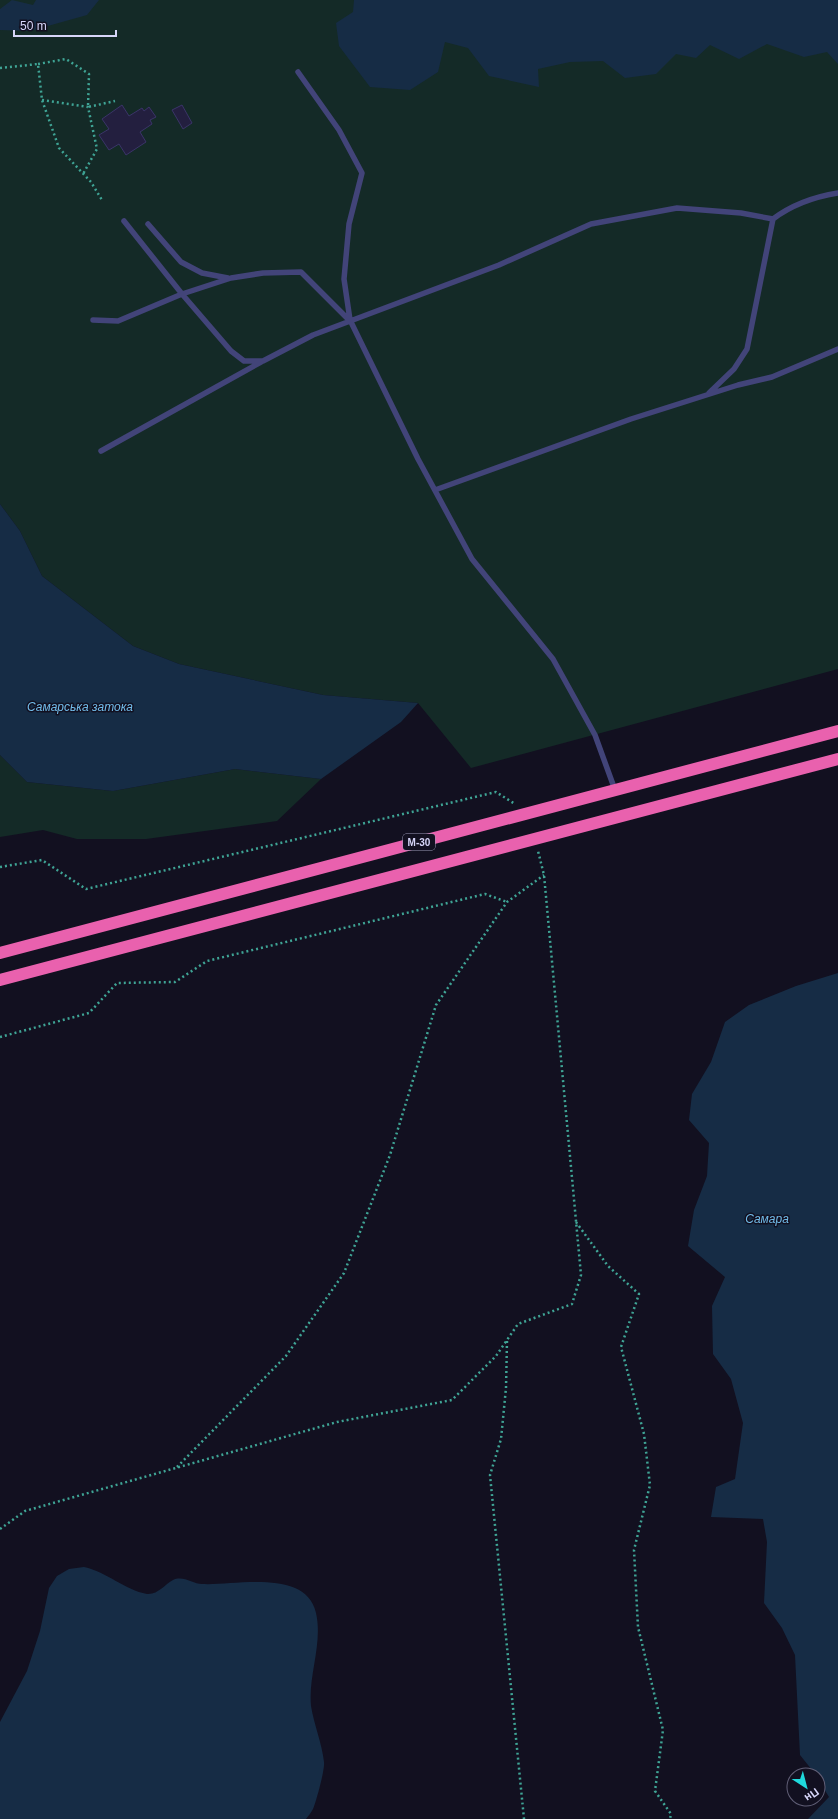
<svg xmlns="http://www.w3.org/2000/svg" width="838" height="1819" viewBox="0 0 838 1819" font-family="Arial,sans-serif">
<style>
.green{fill:#142a27}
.water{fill:#162c45}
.building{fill:#231f3f;stroke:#3a3468}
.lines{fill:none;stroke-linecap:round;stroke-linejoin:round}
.path{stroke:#3fa495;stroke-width:2.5;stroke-dasharray:2 3;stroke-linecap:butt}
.lane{stroke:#424479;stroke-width:5.5}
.highway{stroke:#e961ae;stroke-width:12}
.labels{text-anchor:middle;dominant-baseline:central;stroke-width:3;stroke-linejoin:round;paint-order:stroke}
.shield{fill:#121020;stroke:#9c9bb8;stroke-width:1}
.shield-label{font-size:10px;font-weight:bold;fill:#d7d6f9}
.water-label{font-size:12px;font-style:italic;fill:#72bdeb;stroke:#121020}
</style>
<rect width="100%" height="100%" fill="#121020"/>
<path class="green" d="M0,0h838v669l-367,99 -53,-65 -95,-8 -144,-31 -46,-18 -91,-70 -22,-45 -20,-27z
M0,755l27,27 86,9 122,-22 86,10 -44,42 -131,18h-69l-34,-9 -43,7z"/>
<path class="water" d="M12,0l21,5 3,-5h63l-12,15 -57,16 -30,-1v-21z
M354,0h484v64l-11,-12 -23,5 -37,-13 -28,15 -29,-14 -14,13 -20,-4 -20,20 -31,4 -22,-17 -33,1 -32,7 1,18 -50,-11 -21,-28 -23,-6 -7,30 -28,18 -40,-3 -31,-41 -3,-23 17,-11z
M0,504l20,27 22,45 91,70 46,18 144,31 95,8 -17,19 -80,57 -86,-10 -122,22 -86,-9 -27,-27z
M838,973v846h-30l21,-22 -11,-18v-4h-2l-16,-20 -5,-100 -13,-27 -18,-25 3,-61 -4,-23 -52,-2 5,-30 19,-8 8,-56 -12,-44 -18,-25 -1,-48 13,-29 -37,-31 6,-36 13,-34 2,-33 -20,-23 3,-26 19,-32 14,-40 24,-17 47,-19z
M84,1567c23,5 41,23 63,27 11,1 18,-10 26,-14 10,-5 20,4 29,4 32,2 104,-16 114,29 7,31 -8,62 -5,93 3,19 11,37 13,56 1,8 -8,40 -11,47 -2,4 -5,7 -7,10h-306v-97l27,-51 13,-40 9,-43 8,-12 12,-7z"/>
<path class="building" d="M122,105l7,11 13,-8 2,3 5,-4 7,10 -6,3 2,4 -12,8 6,10 -20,13 -7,-11 -10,6 -10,-15 10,-6 -7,-10z
M182,105l10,18 -9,6 -11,-19z"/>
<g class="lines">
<path class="path" d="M38,64l28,-5 23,15 -1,33 27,-6
M0,68l38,-4 4,36 17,48 32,34 11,18
M42,100l46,7 9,42 -14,25
M0,867l42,-7 44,29 410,-97 19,12
M0,1037l89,-24 28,-30 58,-1 32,-21 278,-67 22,8
M576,1222l32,44 31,28 -18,53 23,87 6,51 -16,65 4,77 25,103 -8,61 16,23 -1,5
M507,1341l-1,47 -5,51 -11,36 34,344
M177,1467l109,-111 58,-83 46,-118 46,-150 71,-103 37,-27
M0,1529l25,-18 312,-89 115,-22 44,-44 22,-32 54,-20 9,-29 -37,-400 -6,-24"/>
<path class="lane" d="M298,72l41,58 23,43 -13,51 -5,55 6,41 68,139 54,100 81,100 42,76 20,55
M124,221l58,73 49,57 13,10h19l50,-26 186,-70 92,-41 86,-16 64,5 32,6
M148,224l33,38 21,11 26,5
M93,320l25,1 64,-27 49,-16 32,-5 38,-1 48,48
M709,393l25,-24 13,-20 26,-130c20,-15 40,-22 65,-26
M101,451l160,-89
M435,490l196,-71 107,-34 34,-8 66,-28"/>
<path class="highway" d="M0,953l838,-222
M0,980l838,-221"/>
</g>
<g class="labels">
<rect class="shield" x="403" y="834" width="32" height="16" rx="3"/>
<g class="shield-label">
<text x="419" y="842">М-30</text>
</g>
<g class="water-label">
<text x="80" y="707">Самарська затока</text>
<text x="767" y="1219">Самара</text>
</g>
</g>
<g transform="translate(806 1787) rotate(144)"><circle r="19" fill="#121020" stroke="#615f77"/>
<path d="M0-3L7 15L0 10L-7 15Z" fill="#1fd9dc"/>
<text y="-6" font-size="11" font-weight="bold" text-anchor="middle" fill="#d7d6f9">Пн</text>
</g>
<path d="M14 30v6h102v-6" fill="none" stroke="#d7d6f9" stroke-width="2"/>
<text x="20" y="30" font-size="12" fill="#d7d6f9" stroke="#121020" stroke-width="3" paint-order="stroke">50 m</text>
</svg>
